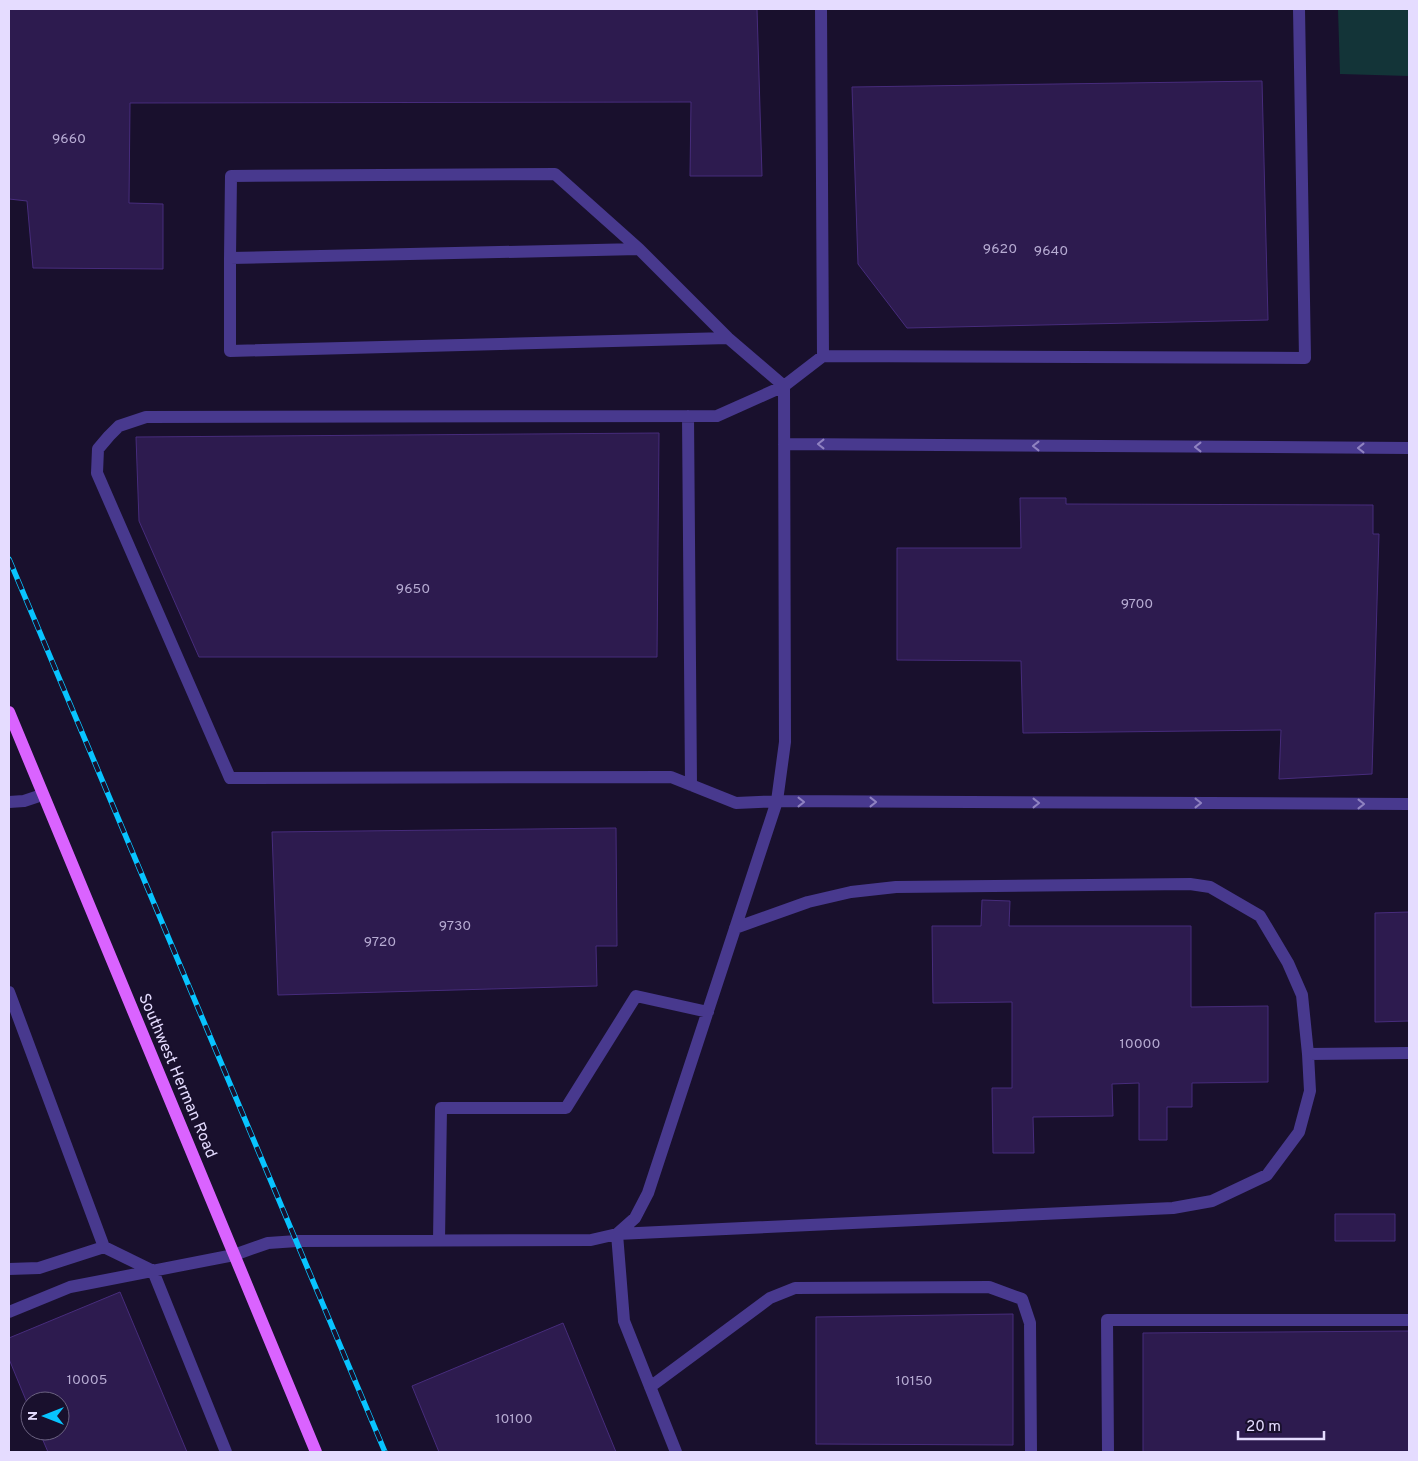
<svg xmlns="http://www.w3.org/2000/svg" width="1418" height="1461" viewBox="0 0 1418 1461" font-family="Overpass,sans-serif">
<style>
.green{fill:#133438}
.building{fill:#2d1b4f;stroke:#472c7c}
.lines{fill:none;stroke-linecap:round;stroke-linejoin:round}
.minor{stroke:#48398e;stroke-width:12}
.major{stroke:#da63ff;stroke-width:12}
.rail-casing{stroke:#08c4ff;stroke-width:5.5}
.rail{stroke:#19102d;stroke-width:4;stroke-dasharray:11;stroke-linecap:butt}
.oneway{stroke:#8f82c1}
.labels{text-anchor:middle;dominant-baseline:central;stroke-width:4;stroke-linejoin:round;paint-order:stroke}
.number-label{font-size:14px;fill:#b7acd3}
.street-label{font-size:16px;fill:#e5dcff;stroke:#19102d}
</style>
<rect width="100%" height="100%" fill="#19102d"/>
<path class="green" d="M1338,9h71v67l-69,-2z"/>
<path class="building" d="M9,9h748l5,167h-72l1,-74 -561,1 -1,100 34,1v65l-130,-1 -6,-67 -18,-2z
M1262,81l6,239 -361,8 -49,-64 -6,-177z
M659,433l-2,224h-458l-60,-136 -3,-84z
M1020,498h46v6l307,1v29h6l-7,240 -93,5 2,-49 -258,3 -2,-72 -124,-1v-112h124z
M616,828l1,118h-21l1,40 -319,9 -6,-163z
M982,900l28,1 -1,25h182v81l77,-1v76l-76,1v24h-25v33h-28v-57l-27,1 1,32 -80,1 1,36h-41l-1,-65h20v-86l-79,1 -1,-77h49z
M1409,912v109l-34,1v-109z
M1335,1214h60v27h-60z
M120,1292l67,160h-139l-9,-21h21v-30h-30v9l-21,-51v-21z
M1013,1314v131l-197,-1v-127z
M563,1323l53,129h-177l-27,-66z
M1409,1331v121h-266v-119z"/>
<g class="lines">
<path class="minor" d="M821,9l2,347
M1299,9l6,349 -482,-2 -39,30 -67,30 -571,1 -27,9 -10,10 -11,13 -1,24 133,305 441,-1 65,26 41,-2 632,3
M230,258l1,-82 324,-2 84,75
M688,416l3,369
M784,444l625,4
M9,802l15,-1 18,-6
M735,928l73,-26 43,-10 45,-5 294,-3 20,3 50,29 28,47 14,32 6,59
M9,992l95,255 49,24 73,181
M439,1240l2,-132h125l70,-112 72,16
M9,1269l30,-1 65,-21
M9,1312l61,-25 164,-32 34,-12 29,-2 294,-1 26,-6 18,-16 13,-25 129,-392 8,-59 -1,-356 -56,-48 -89,-89 -409,9v93l498,-13
M650,1387l120,-89 25,-10 194,-1 33,12 8,24 1,129
M676,1452l-52,-131 -7,-87 556,-26 39,-7 55,-26 32,-43 11,-41 -2,-37 101,-1
M1108,1452l-1,-132h302"/>
<path class="major" d="M9,712l307,740"/>
<g class="rail-casing">
<path id="rail" d="M9,559l376,893"/>
</g>
<use href="#rail" class="rail"/>
</g>
<defs><path id="oneway-chevron" d="M-2-3.5L2.5 0L-2 3.5" fill="none" stroke-width="1.6" stroke-linecap="round" stroke-linejoin="round" transform="scale(1.25)"/></defs>
<g class="oneway">
<use href="#oneway-chevron" transform="translate(821 444) rotate(-180)"/>
<use href="#oneway-chevron" transform="translate(1036 446) rotate(-180)"/>
<use href="#oneway-chevron" transform="translate(1198 447) rotate(-180)"/>
<use href="#oneway-chevron" transform="translate(1361 448) rotate(-180)"/>
<use href="#oneway-chevron" transform="translate(801 802)"/>
<use href="#oneway-chevron" transform="translate(873 802)"/>
<use href="#oneway-chevron" transform="translate(1036 803)"/>
<use href="#oneway-chevron" transform="translate(1198 803)"/>
<use href="#oneway-chevron" transform="translate(1361 804)"/>
</g>
<g class="labels">
<g class="number-label">
<text x="69" y="139">9660</text>
<text x="1000" y="249">9620</text>
<text x="1051" y="251">9640</text>
<text x="413" y="589">9650</text>
<text x="1137" y="604">9700</text>
<text x="455" y="926">9730</text>
<text x="380" y="942">9720</text>
<text x="1140" y="1044">10000</text>
<text x="87" y="1380">10005</text>
<text x="914" y="1381">10150</text>
<text x="514" y="1419">10100</text>
</g>
<g class="street-label">
<text transform="translate(177 1076) rotate(67)">Southwest Herman Road</text>
</g>
</g>
<rect width="1418" height="1461" fill="none" stroke="#e5dcff" stroke-width="20"/>
<g transform="translate(45 1416) rotate(270)"><circle r="24" fill="#19102d" stroke="#6b6281"/>
<path d="M0-4L9 19L0 12L-9 19Z" fill="#08c4ff"/>
<text y="-8" font-size="14" font-weight="bold" text-anchor="middle" fill="#e5dcff">N</text>
</g>
<path d="M1238 1431v8h86v-8" fill="none" stroke="#e5dcff" stroke-width="2.5"/>
<text x="1246" y="1431" font-size="15" fill="#e5dcff" stroke="#19102d" stroke-width="4" paint-order="stroke">20 m</text>
</svg>
